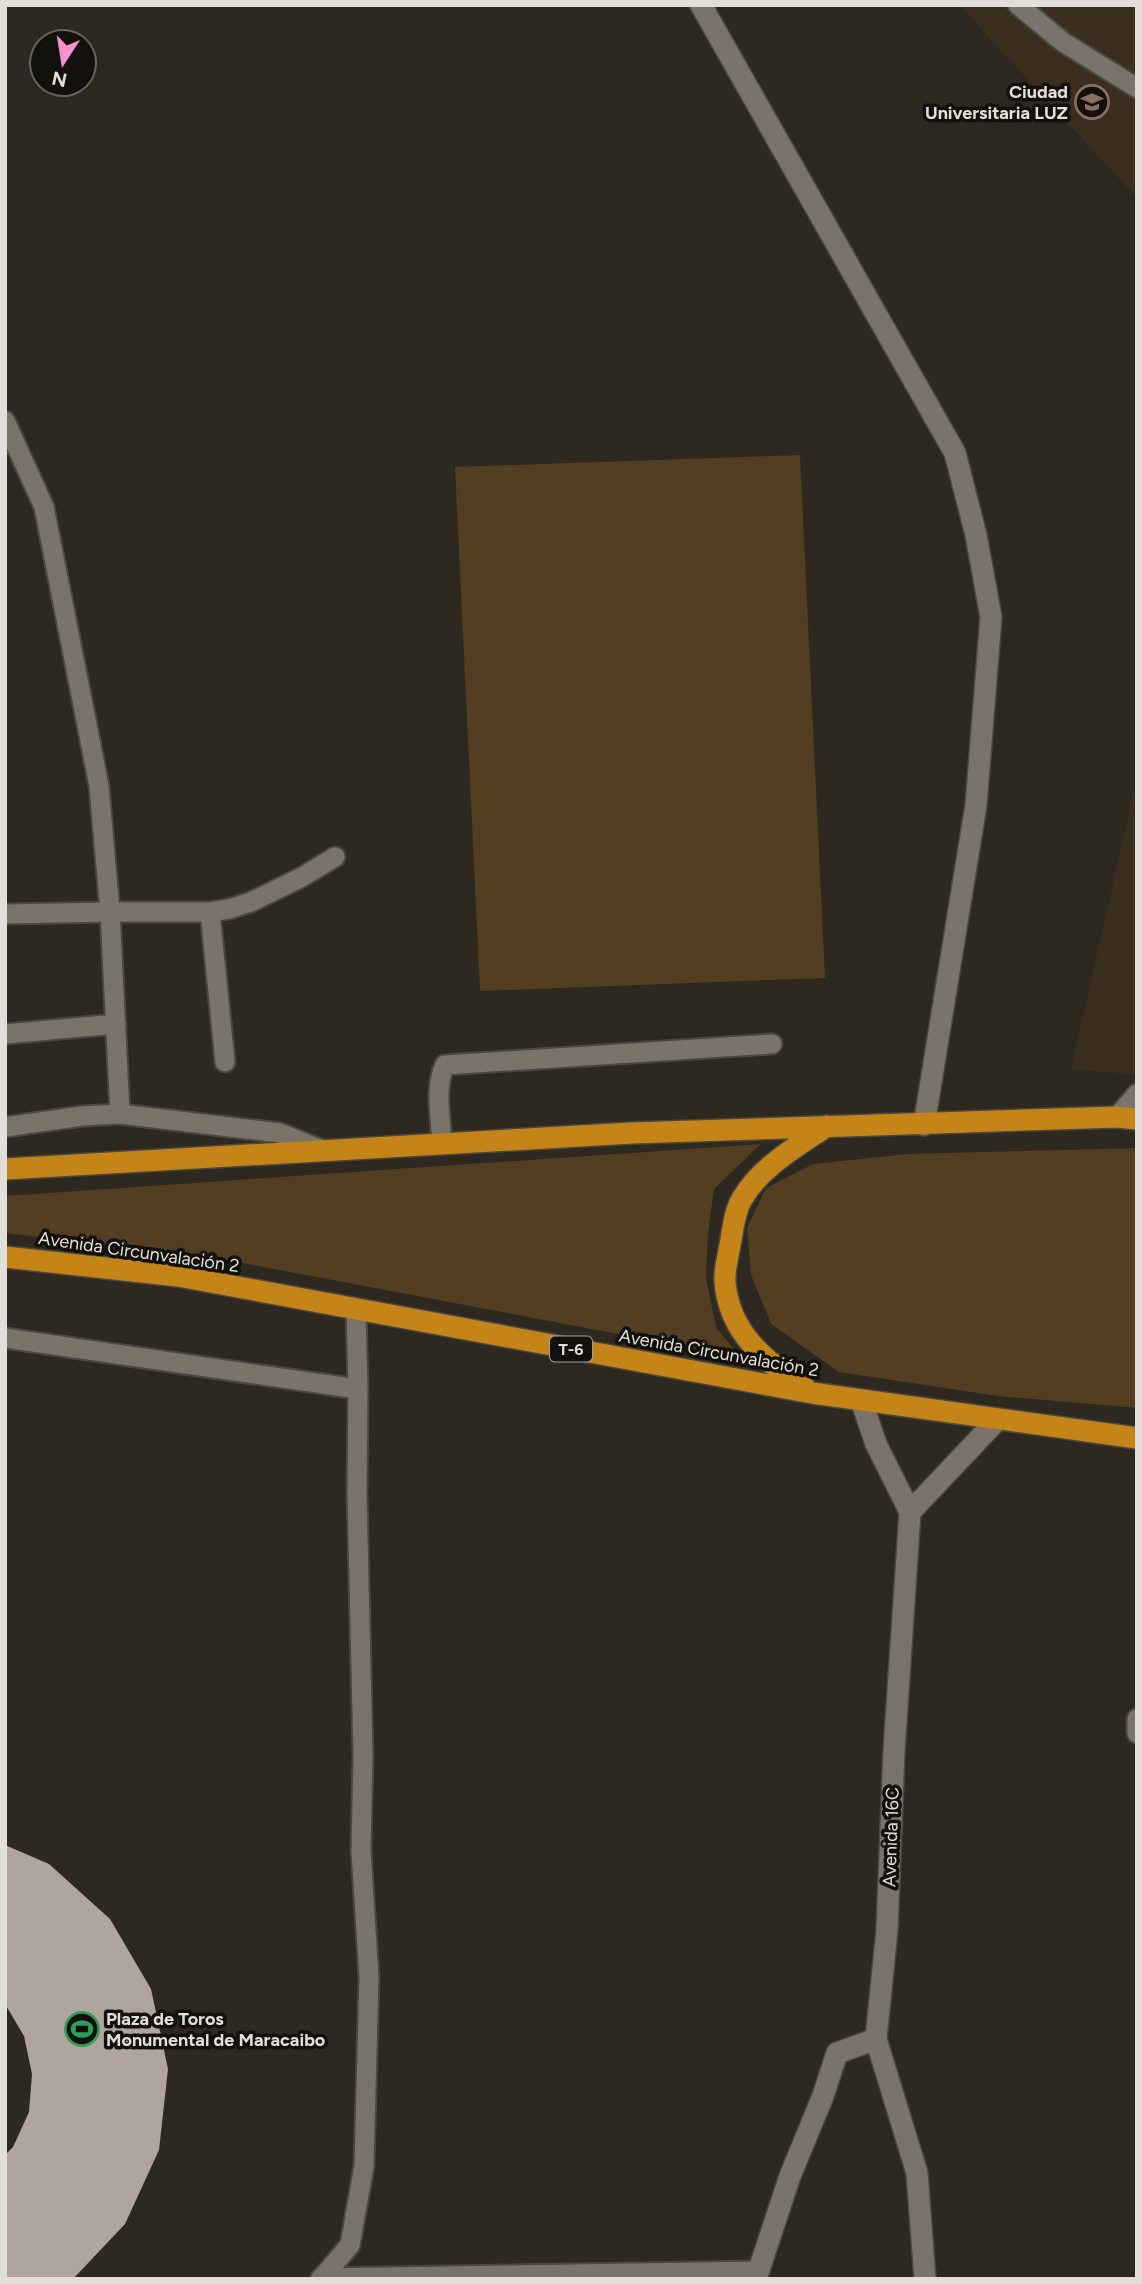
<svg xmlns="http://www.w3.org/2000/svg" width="1142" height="2284" viewBox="0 0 1142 2284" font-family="Figtree,sans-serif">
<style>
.education{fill:#3a2e1f}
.green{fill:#533e21}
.building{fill:#b0a59e}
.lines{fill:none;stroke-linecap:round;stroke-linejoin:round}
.lane-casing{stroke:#4b463f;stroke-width:23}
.street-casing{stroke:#4b463f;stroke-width:24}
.highway-casing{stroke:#4b463f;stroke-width:24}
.lane{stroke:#7a736a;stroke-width:19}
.street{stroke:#7a736a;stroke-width:21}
.highway{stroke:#c58417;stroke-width:21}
.labels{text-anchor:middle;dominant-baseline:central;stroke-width:7;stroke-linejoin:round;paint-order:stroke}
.shield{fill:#13110d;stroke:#a4a09c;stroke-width:2}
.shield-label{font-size:16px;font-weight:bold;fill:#e2ded9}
.poi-label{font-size:18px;font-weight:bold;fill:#e2ded9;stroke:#13110d;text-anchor:end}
.street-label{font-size:18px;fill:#e2ded9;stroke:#13110d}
</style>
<rect width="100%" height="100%" fill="#2d2820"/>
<path class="education" d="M959,5h178v193z
M1137,777v298l-66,-6z"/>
<path class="green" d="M800,455l25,523 -345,13 -25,-524z
M761,1144l-47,45 -6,44 -2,45 10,49 24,30 -519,-98 -216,-26v-37z
M1137,1148v260l-139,-12 -159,-24 -68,-48 -20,-49 -4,-47 19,-40 47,-24 95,-10z"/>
<path class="building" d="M5,1845l44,19 61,55 41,70 17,80 -9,81 -34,74 -52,55h-68v-124l8,-8 16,-35 3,-38 -8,-38 -19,-32z"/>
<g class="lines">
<g class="lane-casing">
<path id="lane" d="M1018,5l45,37 74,46
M5,421l39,86 55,279 11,126h100l19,-3 22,-7 51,-25 33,-20
M210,912l15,150
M5,914l105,-2 10,202
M5,1034l111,-10
M1117,1117l20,-23
M5,1127l77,-11 38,-2 160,19 42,17
M442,1144c-1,-25 -8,-56 3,-79l327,-21
M5,1338l353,51
M1137,1719v14
M321,2278l438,-7
M321,2279l29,-34 14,-79 5,-189 -8,-126 2,-95 -6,-263 1,-104 -2,-80"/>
</g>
<g class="street-casing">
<path id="street" d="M701,5l254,448 21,82 15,82 -15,188 -52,320
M861,1400l15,44 34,68 -16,239 -7,179 -11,109 41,134 8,106
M910,1512l87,-92
M756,2279l34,-103 33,-80 14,-43 39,-14"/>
</g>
<g class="highway-casing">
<path id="highway" d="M5,1169l627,-36 485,-16 20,2
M5,1257l173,19 634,117 325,45
M806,1389c-39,-27 -77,-55 -81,-107 -1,-11 3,-25 5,-37 3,-15 4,-33 12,-46 18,-32 56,-53 85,-73"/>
</g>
<use href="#lane" class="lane"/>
<use href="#street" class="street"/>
<use href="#highway" class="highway"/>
</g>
<defs>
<g id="university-ring" transform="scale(1.75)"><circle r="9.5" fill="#13110d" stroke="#8d6e63" stroke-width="1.5"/><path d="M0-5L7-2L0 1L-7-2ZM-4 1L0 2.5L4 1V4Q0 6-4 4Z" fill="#8d6e63"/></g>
<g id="stadium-ring" transform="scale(1.75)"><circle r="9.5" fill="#13110d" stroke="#2e9e5b" stroke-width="1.5"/><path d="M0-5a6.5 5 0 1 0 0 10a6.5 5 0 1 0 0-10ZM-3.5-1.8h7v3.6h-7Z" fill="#2e9e5b"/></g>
</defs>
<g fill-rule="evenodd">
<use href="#university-ring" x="1092" y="102"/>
<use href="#stadium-ring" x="82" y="2029"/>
</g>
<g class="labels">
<rect class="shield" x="550" y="1336.5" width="42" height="25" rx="5"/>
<g class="shield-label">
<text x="571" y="1349">T-6</text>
</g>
<g class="poi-label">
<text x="1068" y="92">Ciudad<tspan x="1068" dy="21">Universitaria LUZ</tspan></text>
<text x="106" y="2019" text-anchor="start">Plaza de Toros<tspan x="106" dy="21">Monumental de Maracaibo</tspan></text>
</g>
<g class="street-label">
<text transform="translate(139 1252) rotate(8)">Avenida Circunvalación 2</text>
<text transform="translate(719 1353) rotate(10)">Avenida Circunvalación 2</text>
<text transform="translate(891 1837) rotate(-88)">Avenida 16C</text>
</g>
</g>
<rect width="1142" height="2284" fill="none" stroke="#e2ded9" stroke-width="14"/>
<g transform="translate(63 63) rotate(192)"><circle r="33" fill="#13110d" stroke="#66635f" stroke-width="2"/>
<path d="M0-5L12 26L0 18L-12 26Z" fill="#f690cf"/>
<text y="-10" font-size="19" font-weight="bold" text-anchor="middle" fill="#e2ded9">N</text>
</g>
</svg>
